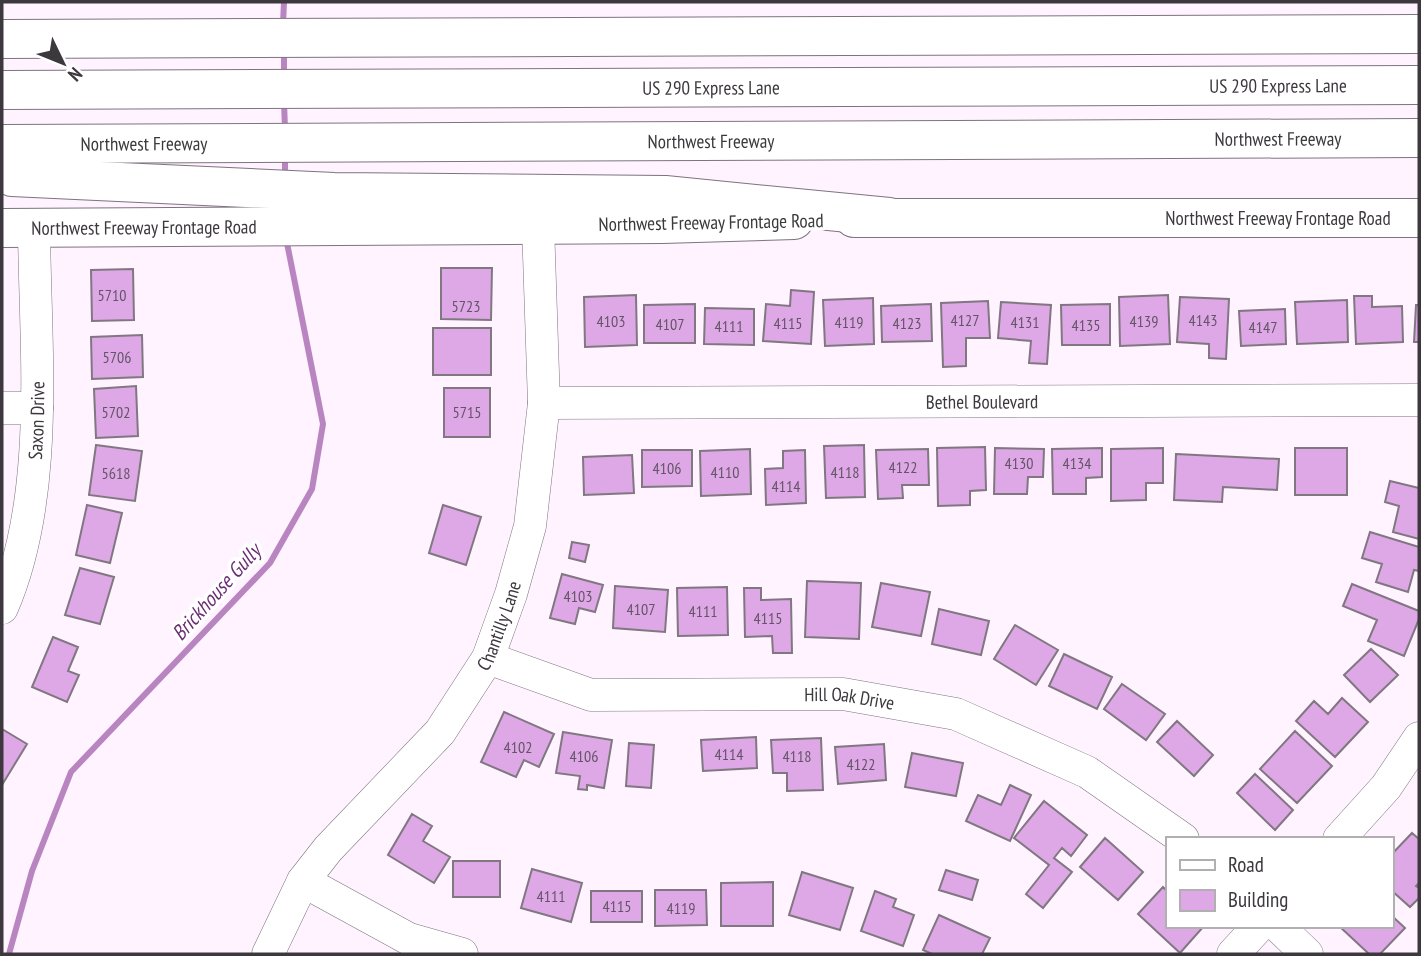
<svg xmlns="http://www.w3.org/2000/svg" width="1421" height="956" viewBox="0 0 1421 956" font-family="'PT Sans Narrow',sans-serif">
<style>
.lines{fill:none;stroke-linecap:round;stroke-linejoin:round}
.stream{stroke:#b985c0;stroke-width:6}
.building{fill:#dda8e5;stroke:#807781;stroke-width:2}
.minor-casing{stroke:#7d747e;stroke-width:33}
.major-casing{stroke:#7d747e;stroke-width:40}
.highway-casing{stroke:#7d747e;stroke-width:40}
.minor{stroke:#fff;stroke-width:32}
.major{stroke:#fff;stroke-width:38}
.highway{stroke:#fff;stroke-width:38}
.labels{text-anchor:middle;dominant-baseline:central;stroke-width:7;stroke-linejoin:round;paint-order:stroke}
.number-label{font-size:16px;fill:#645467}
.street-label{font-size:19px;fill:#3c383d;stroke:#fff}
.water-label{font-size:21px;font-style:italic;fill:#6c2d75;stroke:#fff}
</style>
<rect width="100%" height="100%" fill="#fef3ff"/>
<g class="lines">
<path class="stream" d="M283,24l1,-22
M284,49v28
M284,102l1,27
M285,154v24
M9,954l23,-83 39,-99 199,-209 42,-74 11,-65 -37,-186"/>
</g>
<path class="building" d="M441,268h51l-1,52 -50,-1z
M133,269l1,51 -42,1 -1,-51z
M791,290l23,2 -3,52 -48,-3 3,-37 24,2z
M636,295l1,50 -52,2 -1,-50z
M1168,295l2,49 -50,2 -1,-49z
M1354,296h18v11l30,-1 1,36 -47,2z
M1180,297l49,2 -3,60 -17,-1v-14l-32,-2z
M873,298l1,46 -49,2 -2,-46z
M1347,300l1,42 -51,2 -2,-42z
M988,301l2,37h-24v28l-23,1 -2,-64z
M1001,302l50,3 -4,59 -18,-1 2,-22 -33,-3z
M695,304v39h-51v-38z
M931,304l1,37 -50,1 -1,-36z
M1110,304v41h-48l-1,-40z
M1416,305h3v37h-5z
M705,308l49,1v36l-50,-1z
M1285,309l1,35 -45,2 -2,-35z
M433,328h58v47h-58z
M142,335l1,42 -51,2 -1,-42z
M136,386l2,50 -42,2 -2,-49z
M444,388h46v49h-46z
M96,445l46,6 -7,50 -46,-6z
M864,445l1,52 -39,1 -2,-52z
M985,447l1,43 -16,1v14l-32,1 -1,-58z
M995,448l49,1 -1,28h-15l-1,17h-33z
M1102,448v29l-16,1v16h-33l-1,-45z
M1163,448v35h-17v17l-35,1v-52z
M1295,448h52v47h-52z
M750,449l1,45 -50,2 -1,-45z
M928,449l1,36h-27l1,13 -25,1 -2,-49z
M642,450h50v36l-50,1z
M805,450l1,53 -40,2 -1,-36 18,-1v-17z
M1176,454l103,5 -2,31 -54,-3 -1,15 -48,-2z
M632,455l2,38 -50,2 -1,-38z
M1390,481l29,7v51l-26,-7 6,-26 -14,-4z
M87,505l35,8 -12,50 -34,-8z
M443,505l38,12 -15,48 -37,-12z
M1370,532l49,15v24l-5,-1 -6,22 -32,-10 6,-18 -20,-6z
M572,542l17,3 -4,17 -16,-4z
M80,568l34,9 -14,47 -35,-9z
M562,574l41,11 -8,27 -16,-4 -4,16 -25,-6z
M807,581l54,2 -2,56 -54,-2z
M881,583l49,9 -9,44 -49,-9z
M1352,584l67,27v8l-15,37 -36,-15 9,-21 -34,-14z
M615,586l53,4 -3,42 -52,-4z
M727,587l1,48 -50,1 -1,-48z
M744,588h17v12l30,-1 1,54h-19l-1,-17 -27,1z
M939,609l50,12 -8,34 -49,-11z
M1015,625l43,25 -22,35 -42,-26z
M53,637l25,10 -10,24 11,4 -12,27 -35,-15z
M1371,649l27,26 -28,27 -26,-27z
M1064,654l48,23 -15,32 -48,-23z
M1122,684l43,30 -19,26 -42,-31z
M1342,698l26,24 -33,35 -39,-36 18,-20 14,13z
M504,712l50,22 -15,33 -15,-7 -8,17 -35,-15z
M1177,721l36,34 -19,21 -37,-34z
M2,729l25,15 -25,41z
M1295,731l37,35 -35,37 -37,-34z
M563,732l49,8 -8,48 -17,-3v5l-9,-1 2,-13 -24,-3z
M756,737l1,31 -54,3 -2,-31z
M821,738l2,52 -36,1v-18h-14l-2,-33z
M629,743l25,2 -3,43 -25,-2z
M884,744l2,36 -48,4 -3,-37z
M912,753l51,10 -7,33 -51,-9z
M1255,774l38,36 -18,20 -38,-37z
M1010,785l21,10 -21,46 -44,-20 12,-26 23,10z
M1044,801l43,34 -16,21 -9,-8 -8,10 18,14 -29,36 -17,-14 23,-29 -35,-27z
M412,814l20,12 -9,15 27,16 -16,26 -46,-28z
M1412,833l7,6v44l-3,3 3,2v10l-9,9 -19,-17v-35z
M1105,838l38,34 -25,28 -38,-33z
M453,861h47v36h-47z
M532,869l50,14 -11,39 -50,-14z
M946,870l32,10 -6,20 -33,-10z
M802,872l51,16 -13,42 -51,-15z
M773,882v44h-52v-43z
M1163,887l4,4v35h37l-24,27 -42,-39z
M655,890h51l1,35 -52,1z
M591,891h51v31h-51z
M875,891l21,8 -3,8 21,8 -11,31 -42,-15z
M939,915l51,23 -8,16h-50l-9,-4z
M1391,915l14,13 -25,26h-11l-30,-28h52z"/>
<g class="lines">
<g class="minor-casing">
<g id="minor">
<path id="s1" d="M544,403l875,-3"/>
<path d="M2,408h35"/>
<path id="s2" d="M2,608c49,-113 33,-259 32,-380"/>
<path id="s3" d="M488,658l103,37 252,-1 113,20 131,58 96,67"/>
<path d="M1339,839l47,-52 33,-49"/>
<path d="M303,881l106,58 53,15"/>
<path d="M1278,926l29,28"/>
<path id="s4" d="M268,954l35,-73 25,-32 112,-117 48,-74 23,-64 19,-68 14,-123 -6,-178"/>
<path d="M1233,954l26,-28"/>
</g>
</g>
<g class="major-casing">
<g id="major">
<path id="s5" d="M854,218h565"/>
<path id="s6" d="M2,228l660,-4 132,-4"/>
</g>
</g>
<g class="highway-casing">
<g id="highway">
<path d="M2,39l1417,-5"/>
<path id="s7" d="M2,90l1417,-5"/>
<path id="s8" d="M2,144l1417,-6"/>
<path d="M2,172l10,5 322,15 331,3 224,22"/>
</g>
</g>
<use href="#minor" class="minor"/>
<use href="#major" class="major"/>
<use href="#highway" class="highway"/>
</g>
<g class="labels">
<g class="number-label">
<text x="112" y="295">5710</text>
<text x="466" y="306">5723</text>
<text x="965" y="320">4127</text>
<text x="1203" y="320">4143</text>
<text x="611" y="321">4103</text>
<text x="1144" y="321">4139</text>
<text x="849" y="322">4119</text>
<text x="1025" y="322">4131</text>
<text x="788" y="323">4115</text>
<text x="907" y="323">4123</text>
<text x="670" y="324">4107</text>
<text x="1086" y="325">4135</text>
<text x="729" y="326">4111</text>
<text x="1263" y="327">4147</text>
<text x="117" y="357">5706</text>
<text x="116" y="412">5702</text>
<text x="467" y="412">5715</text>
<text x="1019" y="463">4130</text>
<text x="1077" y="463">4134</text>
<text x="903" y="467">4122</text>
<text x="667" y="468">4106</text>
<text x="725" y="472">4110</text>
<text x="845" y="472">4118</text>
<text x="116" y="473">5618</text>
<text x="786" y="486">4114</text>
<text x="578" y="596">4103</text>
<text x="641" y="609">4107</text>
<text x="703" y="611">4111</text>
<text x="768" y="618">4115</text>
<text x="518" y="747">4102</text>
<text x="729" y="754">4114</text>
<text x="584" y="756">4106</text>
<text x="797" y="756">4118</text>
<text x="861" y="764">4122</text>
<text x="551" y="896">4111</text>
<text x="617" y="906">4115</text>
<text x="681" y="908">4119</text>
</g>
<g class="street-label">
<text stroke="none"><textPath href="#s7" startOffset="1276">US 290 Express Lane</textPath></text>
<text stroke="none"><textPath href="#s7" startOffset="709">US 290 Express Lane</textPath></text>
<text stroke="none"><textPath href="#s8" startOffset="1276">Northwest Freeway</textPath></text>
<text stroke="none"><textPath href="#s8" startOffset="709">Northwest Freeway</textPath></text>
<text stroke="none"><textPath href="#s8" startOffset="142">Northwest Freeway</textPath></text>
<text stroke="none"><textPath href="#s5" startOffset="424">Northwest Freeway Frontage Road</textPath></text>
<text transform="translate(711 222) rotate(-1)">Northwest Freeway Frontage Road</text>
<text stroke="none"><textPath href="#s6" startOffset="142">Northwest Freeway Frontage Road</textPath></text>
<text stroke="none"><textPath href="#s1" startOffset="438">Bethel Boulevard</textPath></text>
<text stroke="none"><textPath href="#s2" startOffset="192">Saxon Drive</textPath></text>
<text stroke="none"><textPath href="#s4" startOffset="406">Chantilly Lane</textPath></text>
<text stroke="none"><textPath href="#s3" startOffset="368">Hill Oak Drive</textPath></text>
</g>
<g class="water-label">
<text transform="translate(216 592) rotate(-48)">Brickhouse Gully</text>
</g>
</g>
<rect width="1421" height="956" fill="none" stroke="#3c383d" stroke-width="7"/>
<rect x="1166" y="837" width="228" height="91" fill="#ffffff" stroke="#b1afb1" stroke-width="2"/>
<rect x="1180" y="860" width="35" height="10" fill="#ffffff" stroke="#b1afb1" stroke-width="2"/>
<text x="1228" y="872" font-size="21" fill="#3c383d">Road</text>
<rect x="1180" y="890" width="35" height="21" fill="#dda8e5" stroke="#b1afb1" stroke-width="2"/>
<text x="1228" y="907" font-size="21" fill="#3c383d">Building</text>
<g transform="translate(63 63) rotate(133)" stroke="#ffffff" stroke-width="5" paint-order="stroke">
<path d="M0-5L12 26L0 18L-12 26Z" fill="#3c383d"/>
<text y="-10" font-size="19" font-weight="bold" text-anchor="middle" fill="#3c383d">N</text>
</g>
</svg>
